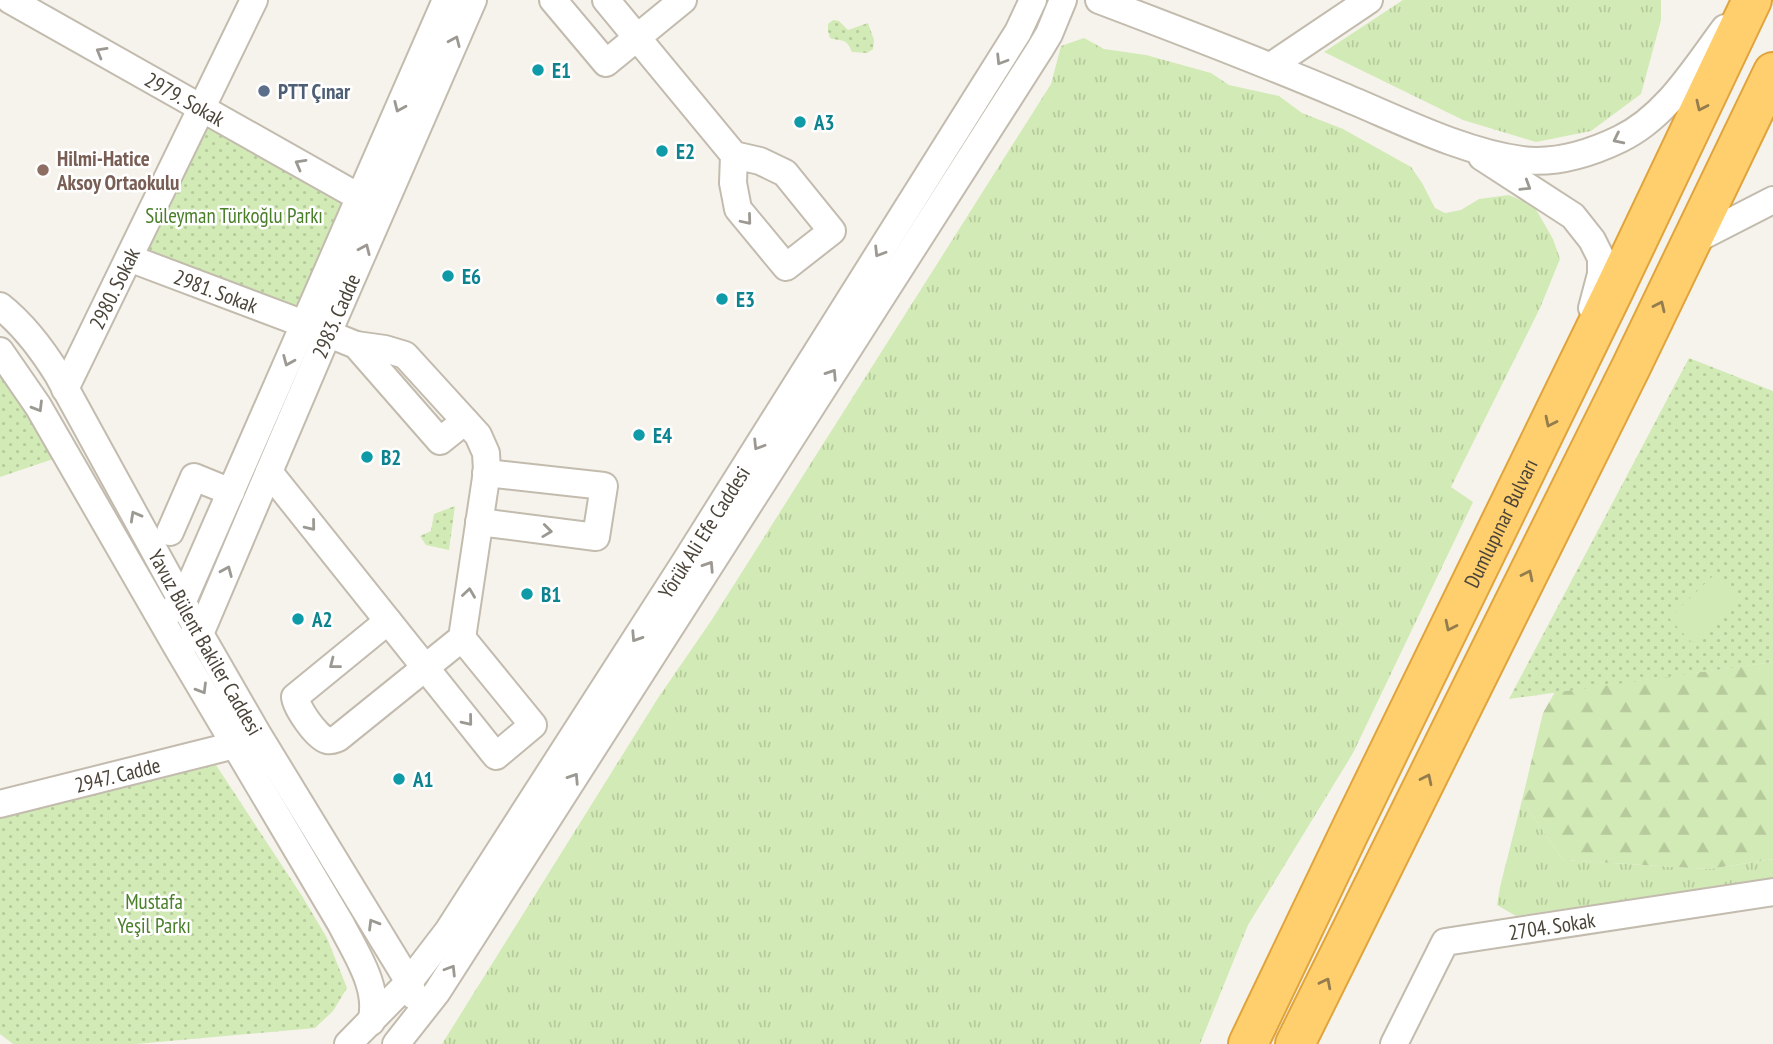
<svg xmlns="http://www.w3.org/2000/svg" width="1773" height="1044" viewBox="0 0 1773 1044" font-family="'PT Sans Narrow',sans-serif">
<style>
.grass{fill:url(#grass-tufts)}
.forest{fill:url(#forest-firs)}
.park{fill:url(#park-dots)}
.pitch{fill:#d2eab5}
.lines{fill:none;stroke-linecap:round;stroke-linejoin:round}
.minor-casing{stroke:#c2bbae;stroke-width:30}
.highway-casing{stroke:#e0a43c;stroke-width:42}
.minor{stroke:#fff;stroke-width:26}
.highway{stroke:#ffcf6e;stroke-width:38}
.oneway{stroke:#9c9892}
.oneway2{stroke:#937c4e}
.culture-dot{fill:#0f9aa8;stroke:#fff;stroke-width:2.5}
.service-dot{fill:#5c6f8a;stroke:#fff;stroke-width:2.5}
.education-dot{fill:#8d6e63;stroke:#fff;stroke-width:2.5}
.labels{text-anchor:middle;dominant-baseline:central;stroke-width:5;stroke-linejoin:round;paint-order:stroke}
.culture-label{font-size:21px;font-weight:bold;fill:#0d838f;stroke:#fff;text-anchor:start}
.service-label{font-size:21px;font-weight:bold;fill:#4e5e75;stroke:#fff;text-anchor:start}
.street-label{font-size:21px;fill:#4b4439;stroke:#fff}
.education-label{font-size:21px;font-weight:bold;fill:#785e54;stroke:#fff;text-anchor:start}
.park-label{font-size:21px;fill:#4a7f2a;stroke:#fff}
</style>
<defs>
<pattern id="grass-tufts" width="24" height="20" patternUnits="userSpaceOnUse" patternTransform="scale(1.75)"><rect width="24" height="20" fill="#d2eab5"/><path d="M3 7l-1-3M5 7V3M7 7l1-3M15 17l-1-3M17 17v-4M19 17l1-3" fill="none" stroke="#b6ca9c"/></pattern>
<pattern id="forest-firs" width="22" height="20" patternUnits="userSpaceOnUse" patternTransform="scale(1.75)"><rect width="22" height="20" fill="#d2eab5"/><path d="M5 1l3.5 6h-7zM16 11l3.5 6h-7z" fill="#b6ca9c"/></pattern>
<pattern id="park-dots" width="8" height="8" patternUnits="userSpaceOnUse" patternTransform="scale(1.75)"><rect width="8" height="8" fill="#d2eab5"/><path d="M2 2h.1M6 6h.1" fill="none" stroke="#b6ca9c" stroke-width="1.8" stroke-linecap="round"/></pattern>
</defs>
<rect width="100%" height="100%" fill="#f6f3ec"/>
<path class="grass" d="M1403,0h258v20l-20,74 -50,37 -55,11 -73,-22 -139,-68z
M1084,38l20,11 42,6 65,18 18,12 50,11 23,17 41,16 68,38 11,16 13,25 10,5 16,-3 18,-11 30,-4 25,11 19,33 7,20 -20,49 -89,179 22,15 -120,251 -105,172 -48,119h-758l216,-346 53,-77 340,-537 10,-38z
M1522,800l41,60 146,9 64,-10v20l-257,37 -19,-11 3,-18z"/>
<path class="forest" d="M1773,662v197l-64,10 -146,-9 -41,-60 21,-87 12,-21z"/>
<path class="park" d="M833,20l6,1 9,9 20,-7 6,17 -1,9 -6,4 -15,-1c-6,-15 -10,-10 -22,-14l-2,-7v-7z
M201,109l158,88 -55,127 -175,-66z
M1689,358l84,33v271l-264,37z
M0,373l56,85 -56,19z
M455,506l-6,44 -23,-5 -6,-9 11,-5 3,-17z
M216,765l86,131 25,42 20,50 -14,23 -18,17 -179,16h-123l-13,-10v-217z"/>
<path class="pitch" d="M1717,572l23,24 -49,46 -22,-24z"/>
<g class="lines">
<g class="minor-casing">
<g id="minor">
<path id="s1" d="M10,0l349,197"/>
<path d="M553,0l53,63 77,-63"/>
<path d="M606,0l128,155 26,6 25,12 47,58 -46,36 -48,-58 -5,-26 1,-28"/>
<path d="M1099,0c82,31 163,62 243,96 56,23 120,56 180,64 33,4 69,-7 98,-21 46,-22 75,-71 105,-111"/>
<path d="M1271,66l98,-66"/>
<path d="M1482,157l91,59 19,24 9,18v16l-9,34"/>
<path d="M1691,242l82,-42"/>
<path id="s2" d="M129,258l175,66 52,21 84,96 25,-20"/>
<path id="s3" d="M0,306c24,19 42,43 58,69l142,259 57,99 152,249 5,14"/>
<path d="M356,345l29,4 20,6 73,80 8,18 1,18 -25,167 -124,100c-5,2 -6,3 -11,2 -11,-3 -31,-33 -32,-43l93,-76"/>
<path d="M0,351l38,55 139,241 164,277c14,28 40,65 30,98"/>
<path id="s4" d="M65,389l189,-389"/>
<path d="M269,472l227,284 37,-31 -71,-87"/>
<path d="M479,522l117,15 8,-51 -118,-13"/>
<path d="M170,532l24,-55 37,15"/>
<path d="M172,610l10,-7 264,-603"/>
<path id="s5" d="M190,639l10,-5 128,-301 145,-333"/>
<path id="s6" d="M0,804l235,-59 13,-7"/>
<path id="s7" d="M348,1044l61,-62 39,-51 237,-369 333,-530 15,-32"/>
<path d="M396,1044l41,-52 603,-943 9,-15 14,-34"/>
<path id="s8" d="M1394,1044l51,-102 328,-50"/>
</g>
</g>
<g class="highway-casing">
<g id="highway">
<path id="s9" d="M1248,1044l102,-213 264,-541 138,-290"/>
<path d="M1295,1044l336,-677 142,-295"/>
</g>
</g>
<use href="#minor" class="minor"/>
<use href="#highway" class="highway"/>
</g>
<defs><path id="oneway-chevron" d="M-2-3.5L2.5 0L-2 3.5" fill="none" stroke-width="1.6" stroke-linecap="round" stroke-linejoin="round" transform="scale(1.75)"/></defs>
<g class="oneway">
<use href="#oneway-chevron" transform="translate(455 41) rotate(-66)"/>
<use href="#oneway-chevron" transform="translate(101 52) rotate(-150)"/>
<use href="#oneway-chevron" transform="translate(1001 60) rotate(122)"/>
<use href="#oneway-chevron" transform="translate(399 107) rotate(114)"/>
<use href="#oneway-chevron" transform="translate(1618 139) rotate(154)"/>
<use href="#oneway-chevron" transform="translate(300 164) rotate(-151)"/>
<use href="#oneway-chevron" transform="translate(1526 186) rotate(32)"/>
<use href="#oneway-chevron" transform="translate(747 220) rotate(50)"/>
<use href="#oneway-chevron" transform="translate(365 249) rotate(-66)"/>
<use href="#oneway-chevron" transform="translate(879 252) rotate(122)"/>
<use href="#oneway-chevron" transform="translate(288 361) rotate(113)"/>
<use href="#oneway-chevron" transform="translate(832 374) rotate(-57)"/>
<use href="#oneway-chevron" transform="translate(38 407) rotate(59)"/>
<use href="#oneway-chevron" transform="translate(758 445) rotate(122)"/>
<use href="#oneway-chevron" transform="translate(135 516) rotate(-119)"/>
<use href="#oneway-chevron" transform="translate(311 526) rotate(51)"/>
<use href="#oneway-chevron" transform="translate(547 531) rotate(7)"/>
<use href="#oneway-chevron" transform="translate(709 566) rotate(-57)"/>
<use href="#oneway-chevron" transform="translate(227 571) rotate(-67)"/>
<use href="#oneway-chevron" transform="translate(469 593) rotate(-82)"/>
<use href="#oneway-chevron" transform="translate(636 637) rotate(123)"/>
<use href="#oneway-chevron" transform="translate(334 664) rotate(142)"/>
<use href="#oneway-chevron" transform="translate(202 689) rotate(59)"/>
<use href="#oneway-chevron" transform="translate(468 721) rotate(51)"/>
<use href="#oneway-chevron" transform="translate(574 778) rotate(-57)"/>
<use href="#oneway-chevron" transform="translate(373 924) rotate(-121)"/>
<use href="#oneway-chevron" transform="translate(451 970) rotate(-58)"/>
</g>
<g class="oneway2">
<use href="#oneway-chevron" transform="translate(1701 106) rotate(115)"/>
<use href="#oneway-chevron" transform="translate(1660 306) rotate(-65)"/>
<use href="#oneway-chevron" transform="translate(1550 422) rotate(116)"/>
<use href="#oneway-chevron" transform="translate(1528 575) rotate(-64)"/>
<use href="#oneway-chevron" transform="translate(1450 626) rotate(116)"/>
<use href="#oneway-chevron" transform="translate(1427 779) rotate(-64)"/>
<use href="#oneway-chevron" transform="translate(1326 983) rotate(-63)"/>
</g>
<g class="culture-dot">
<circle cx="538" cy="70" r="7"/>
<circle cx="800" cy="122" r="7"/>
<circle cx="662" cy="151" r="7"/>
<circle cx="448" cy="276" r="7"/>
<circle cx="722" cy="299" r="7"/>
<circle cx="639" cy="435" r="7"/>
<circle cx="367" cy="457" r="7"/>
<circle cx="527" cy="594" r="7"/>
<circle cx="298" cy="619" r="7"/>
<circle cx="399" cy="779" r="7"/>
</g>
<circle class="service-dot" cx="264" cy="91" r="7"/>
<circle class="education-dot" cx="43" cy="170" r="7"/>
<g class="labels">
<g class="culture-label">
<text x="552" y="70">E1</text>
<text x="814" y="122">A3</text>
<text x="676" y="151">E2</text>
<text x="462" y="276">E6</text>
<text x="736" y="299">E3</text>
<text x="653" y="435">E4</text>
<text x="381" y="457">B2</text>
<text x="541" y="594">B1</text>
<text x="312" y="619">A2</text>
<text x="413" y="779">A1</text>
</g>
<g class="service-label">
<text x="278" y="91">PTT Çınar</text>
</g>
<g class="street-label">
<text stroke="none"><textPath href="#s1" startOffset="201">2979. Sokak</textPath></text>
<text stroke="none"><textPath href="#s4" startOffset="112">2980. Sokak</textPath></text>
<text stroke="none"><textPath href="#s2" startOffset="93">2981. Sokak</textPath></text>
<text stroke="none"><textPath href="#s5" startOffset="357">2983. Cadde</textPath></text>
<text stroke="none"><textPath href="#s9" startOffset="579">Dumlupınar Bulvarı</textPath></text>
<text stroke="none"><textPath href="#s7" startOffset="625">Yörük Ali Efe Caddesi</textPath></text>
<text stroke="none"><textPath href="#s3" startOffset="396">Yavuz Bülent Bakiler Caddesi</textPath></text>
<text stroke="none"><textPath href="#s6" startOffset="121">2947. Cadde</textPath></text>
<text stroke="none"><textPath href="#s8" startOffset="222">2704. Sokak</textPath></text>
</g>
<g class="education-label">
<text x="57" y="158">Hilmi-Hatice<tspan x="57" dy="24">Aksoy Ortaokulu</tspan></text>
</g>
<g class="park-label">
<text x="234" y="215">Süleyman Türkoğlu Parkı</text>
<text x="154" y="901">Mustafa<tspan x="154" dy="24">Yeşil Parkı</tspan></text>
</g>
</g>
</svg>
